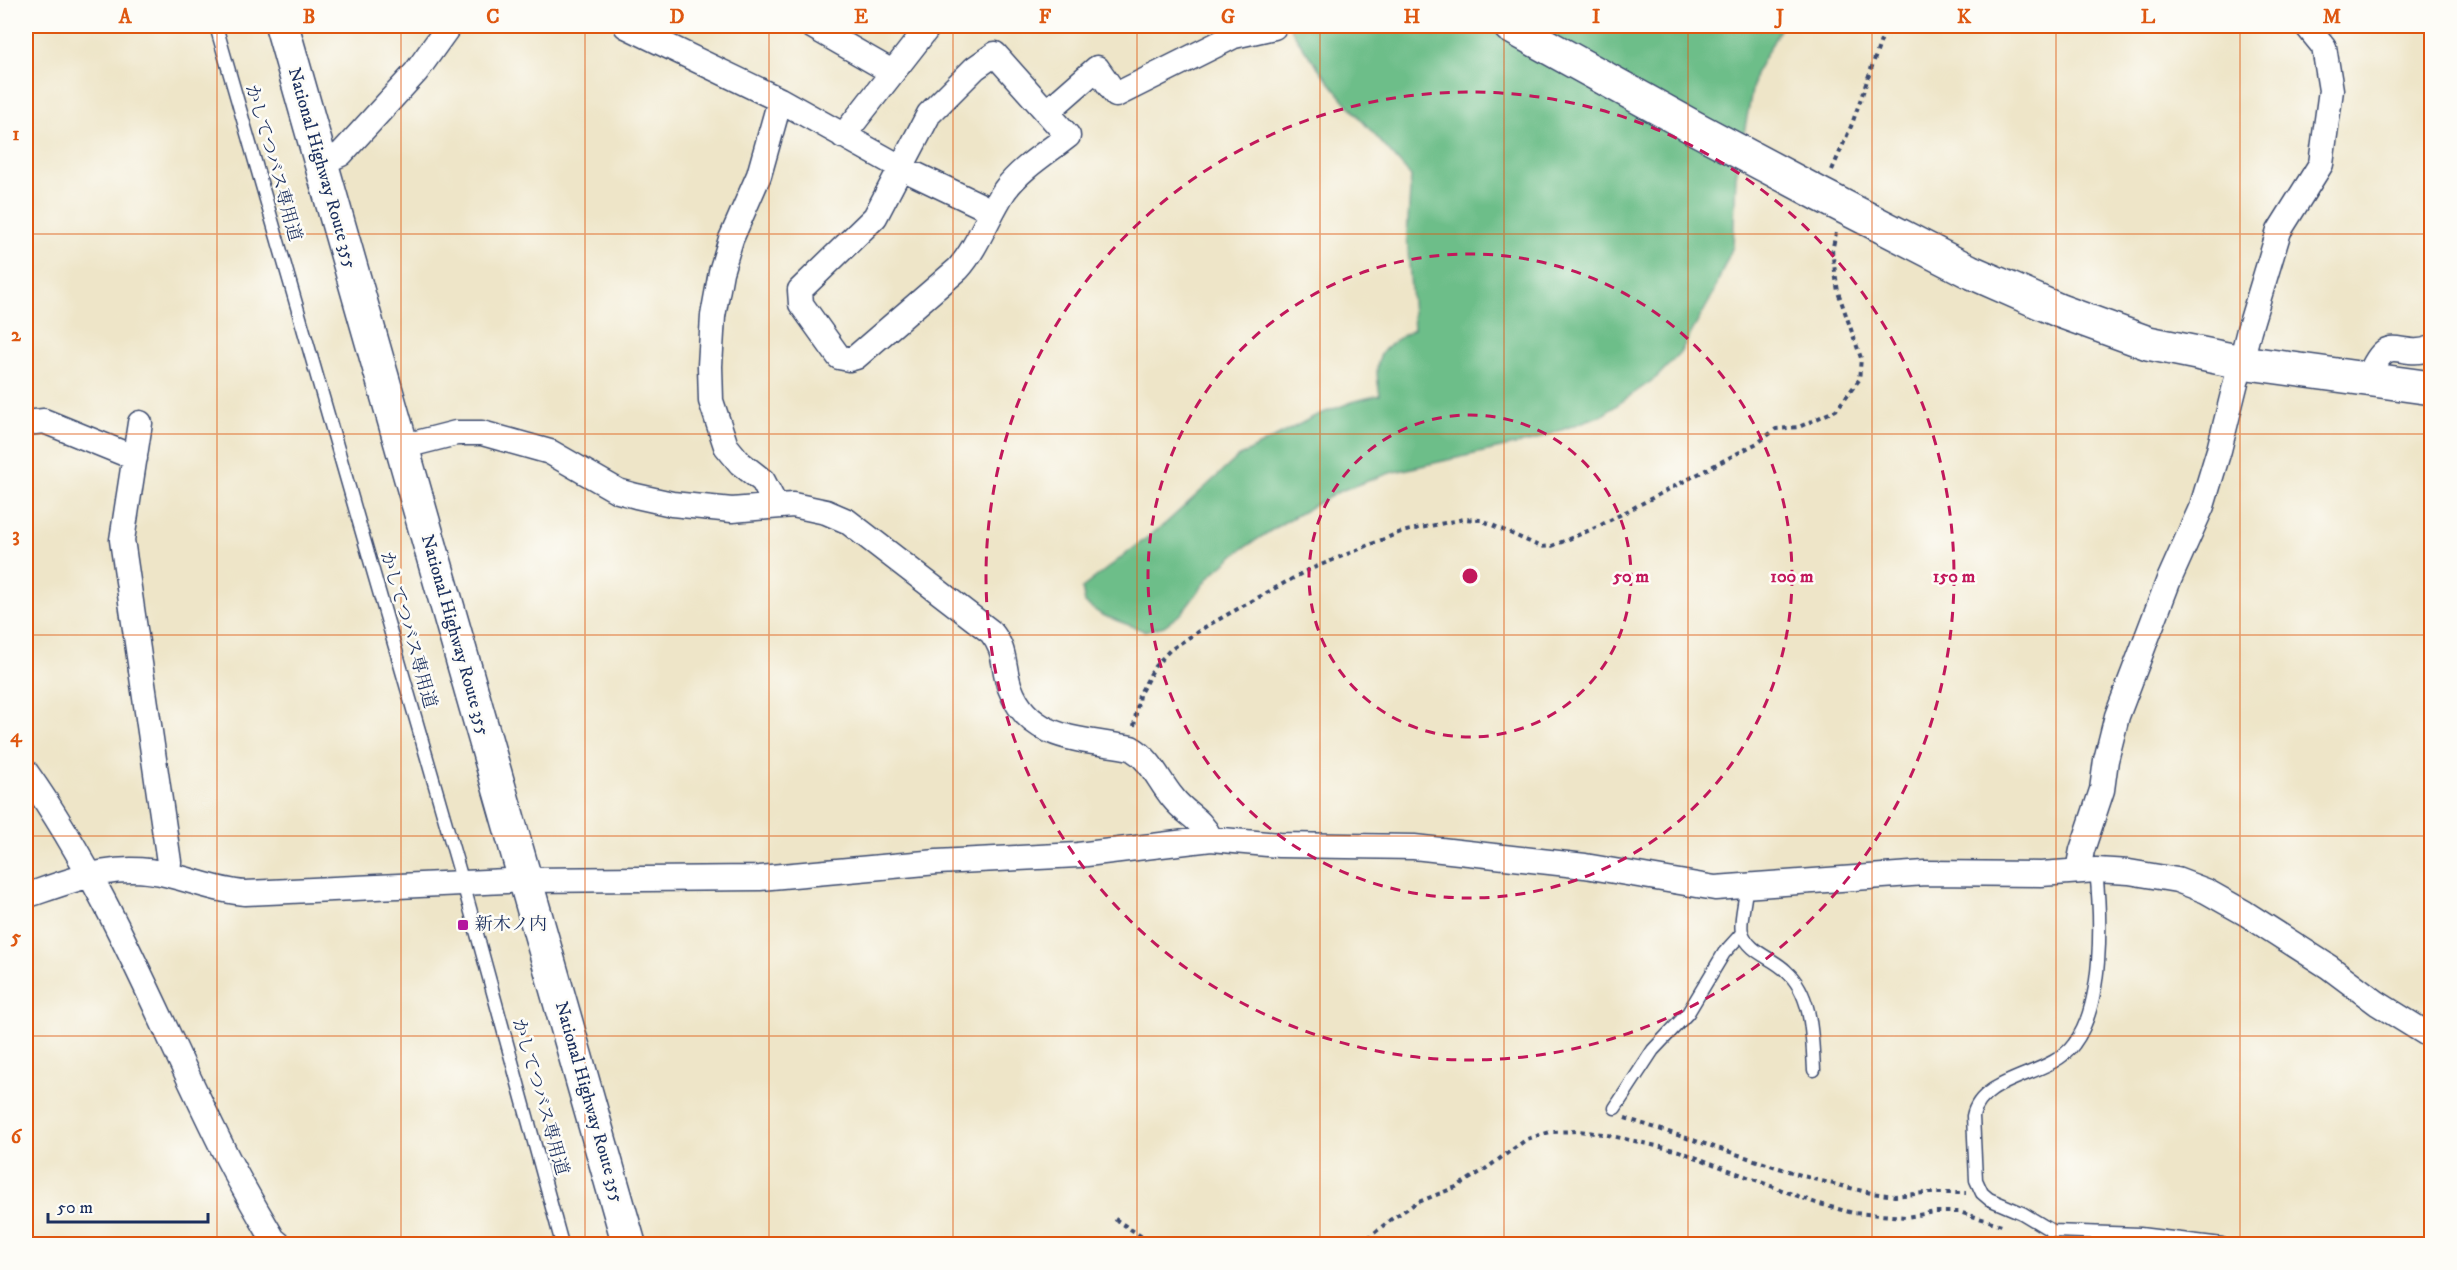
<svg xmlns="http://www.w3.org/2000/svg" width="2457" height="1270" viewBox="0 0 2457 1270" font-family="'IM FELL DW Pica','Noto Serif JP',serif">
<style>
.forest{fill:#6dbe89;stroke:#447674;stroke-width:1.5}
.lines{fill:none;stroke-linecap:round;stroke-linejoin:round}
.lane-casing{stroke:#3b4a6e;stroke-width:15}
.street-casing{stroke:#3b4a6e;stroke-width:27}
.secondary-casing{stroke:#3b4a6e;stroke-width:36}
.highway-casing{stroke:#3b4a6e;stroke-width:36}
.path{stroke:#3b4a6e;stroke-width:4;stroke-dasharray:4.5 4.5;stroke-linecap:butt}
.lane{stroke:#fff;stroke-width:12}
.street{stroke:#fff;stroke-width:24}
.secondary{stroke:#fff;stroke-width:33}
.highway{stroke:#fff;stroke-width:33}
.grid{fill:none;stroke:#de5710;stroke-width:1.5;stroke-opacity:0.55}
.ring{fill:none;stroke:#c2185b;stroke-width:3;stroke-dasharray:10 8}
.poi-dot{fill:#b5179e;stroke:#fdfcf7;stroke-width:2}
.labels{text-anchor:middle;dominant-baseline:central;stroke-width:5;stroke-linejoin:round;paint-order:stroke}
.street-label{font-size:18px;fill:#1b2f5e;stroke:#fdfcf7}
.poi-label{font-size:18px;fill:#1b2f5e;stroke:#fdfcf7;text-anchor:start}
.centre{fill:#c2185b;stroke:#fdfcf7;stroke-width:3}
.ring-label{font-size:18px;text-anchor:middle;font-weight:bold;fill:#c2185b;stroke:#fdfcf7;stroke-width:5;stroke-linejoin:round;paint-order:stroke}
.neatline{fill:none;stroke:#de5710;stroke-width:2}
.grid-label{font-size:20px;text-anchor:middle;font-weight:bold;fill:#de5710}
</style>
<rect width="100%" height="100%" fill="#fdfcf7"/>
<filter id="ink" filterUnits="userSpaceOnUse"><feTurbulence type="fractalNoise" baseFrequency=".0167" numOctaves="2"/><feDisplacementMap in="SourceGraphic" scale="12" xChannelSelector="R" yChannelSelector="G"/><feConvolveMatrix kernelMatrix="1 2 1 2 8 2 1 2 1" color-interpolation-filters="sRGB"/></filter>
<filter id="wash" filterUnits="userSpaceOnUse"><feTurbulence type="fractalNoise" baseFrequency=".008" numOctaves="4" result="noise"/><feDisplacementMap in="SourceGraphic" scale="24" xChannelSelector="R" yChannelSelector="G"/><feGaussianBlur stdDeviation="1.35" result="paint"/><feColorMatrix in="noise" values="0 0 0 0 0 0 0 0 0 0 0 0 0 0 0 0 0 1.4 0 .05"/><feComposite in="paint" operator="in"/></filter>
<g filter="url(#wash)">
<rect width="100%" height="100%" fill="#eee5c8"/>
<path class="forest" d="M1289,26h493l-27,48 -19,102 -3,70 -23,54 -30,53 -23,24 -53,37 -72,27 -142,32 -50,18 -59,33 -42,27 -29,25 -28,37 -18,13 -19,5 -43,-16 -17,-12 -3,-15 84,-65 72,-66 77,-41 40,-15 25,-6c-8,-42 0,-45 34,-66l-7,-93 4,-60c-42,-48 -88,-96 -122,-150z"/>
</g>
<g filter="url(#ink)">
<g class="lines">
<g class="lane-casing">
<path id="lane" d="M216,26l247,857 99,361
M2096,870c5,48 8,134 -22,174 -23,33 -92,31 -101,72l3,64 6,13 7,6 33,14 30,18 88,3 82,10
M1746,887c0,13 -7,35 -4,45 7,21 30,25 44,39 27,24 26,67 28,99
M1615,1108l38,-58 35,-37 36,-60 18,-20
M2430,1244l2,-3"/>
</g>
<g class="street-casing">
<path id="street" d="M626,26l154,74 122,68 90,43
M812,26l80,46
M995,54l73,82c-20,16 -47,32 -63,54 -17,25 -27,57 -47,79l-102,88 -7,2 -10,-2 -38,-53 -1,-14 75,-73 54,-103 46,-46z
M1048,111l49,-43 19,27 118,-59 40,-9
M843,136l86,-110
M321,163l20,-9 75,-82 33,-46
M2368,379c20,-52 30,-18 64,-31
M26,423l18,-2 91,37
M140,423l-18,117 47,322 -1,12
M401,447l55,-14h26l68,19 68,39 18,5 36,8 60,6 61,-5 33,7 21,9 144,111c16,19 11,34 19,56 19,53 73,51 121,60 21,12 27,32 42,50 13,17 26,18 38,41
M776,506l-13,-25 -23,-18 -14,-17 -15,-45 -1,-35 3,-50 8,-44 10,-33 28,-64 21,-75
M26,772c85,120 136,257 202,387 14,27 30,54 45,80l6,5
M2078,870l4,-20 20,-60 4,-30 11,-44 51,-134 34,-76 17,-56 30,-120 30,-99 42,-67 10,-74 -7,-43 -17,-21
M26,896c49,-17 90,-35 143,-21 26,6 49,16 76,18l281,-13 234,-2 177,-16 141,-7 133,-16 68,6 135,2 171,19 130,22 210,-15 116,1 55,-4 33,2 48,8 29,11 39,22 84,54 48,36 55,34"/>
</g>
<g class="secondary-casing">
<path id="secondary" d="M1510,26l183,101 128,68 148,76 91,40 88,32 93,19 191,26"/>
</g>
<g class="highway-casing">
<path id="highway" d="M282,26l347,1218"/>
</g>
<path class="path" d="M1832,170l20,-46 34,-98
M1134,726l5,-31 16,-29 15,-16 35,-23 101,-56 95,-39 63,-13 17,1 60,27 11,-1 43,-18 164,-86 17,-13 23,-2 37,-17 23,-30 2,-22 -23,-66 -6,-41 4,-18
M1625,1118l188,61 58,14 24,3 29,-3h42
M1115,1219l38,25
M1361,1244l29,-24 26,-17 40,-16 28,-17 43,-31 23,-7 28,-1 25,3 76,17 137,52 37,10 53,4 29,-5h24l43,13"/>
<use href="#lane" class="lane"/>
<use href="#street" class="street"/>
<use href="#secondary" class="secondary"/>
<use href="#highway" class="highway"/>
</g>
</g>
<path class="grid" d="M217,26v1218M401,26v1218M585,26v1218M769,26v1218M953,26v1218M1137,26v1218M1320,26v1218M1504,26v1218M1688,26v1218M1872,26v1218M2056,26v1218M2240,26v1218M26,234h2406M26,434h2406M26,635h2406M26,836h2406M26,1036h2406"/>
<g class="ring">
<circle cx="1470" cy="576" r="161"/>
<circle cx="1470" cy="576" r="322"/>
<circle cx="1470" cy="576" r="484"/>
</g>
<rect class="poi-dot" x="457" y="919" width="12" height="12" rx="3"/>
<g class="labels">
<g class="street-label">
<text transform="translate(273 163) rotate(74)">かしてつバス専用道</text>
<text transform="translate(322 168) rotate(74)">National Highway Route 355</text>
<text transform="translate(408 630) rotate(74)">かしてつバス専用道</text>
<text transform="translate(455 635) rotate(74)">National Highway Route 355</text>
<text transform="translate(540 1097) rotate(74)">かしてつバス専用道</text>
<text transform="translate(589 1102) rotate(74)">National Highway Route 355</text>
</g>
<g class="poi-label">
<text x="475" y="925">新木ノ内</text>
</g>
</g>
<circle cx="1470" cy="576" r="9" class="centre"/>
<g class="ring-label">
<text x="1631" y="582">50 m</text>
<text x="1792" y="582">100 m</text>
<text x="1954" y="582">150 m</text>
</g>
<rect width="2457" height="1270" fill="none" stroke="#fdfcf7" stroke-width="66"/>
<path d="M48 1213v9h160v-9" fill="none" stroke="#1b2f5e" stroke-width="3"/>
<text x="57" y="1213" font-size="18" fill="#1b2f5e" stroke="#fdfcf7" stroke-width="4.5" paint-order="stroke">50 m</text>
<rect x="33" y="33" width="2391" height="1204" class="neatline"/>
<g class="grid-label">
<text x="125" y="23">A</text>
<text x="309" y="23">B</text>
<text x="493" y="23">C</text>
<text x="677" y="23">D</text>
<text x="861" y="23">E</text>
<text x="1045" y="23">F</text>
<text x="1228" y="23">G</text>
<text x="1412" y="23">H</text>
<text x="1596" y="23">I</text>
<text x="1780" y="23">J</text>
<text x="1964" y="23">K</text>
<text x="2148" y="23">L</text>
<text x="2332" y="23">M</text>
<text x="16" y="140">1</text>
<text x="16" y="341">2</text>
<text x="16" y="541">3</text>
<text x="16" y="742">4</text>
<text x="16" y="943">5</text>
<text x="16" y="1143">6</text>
</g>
</svg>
